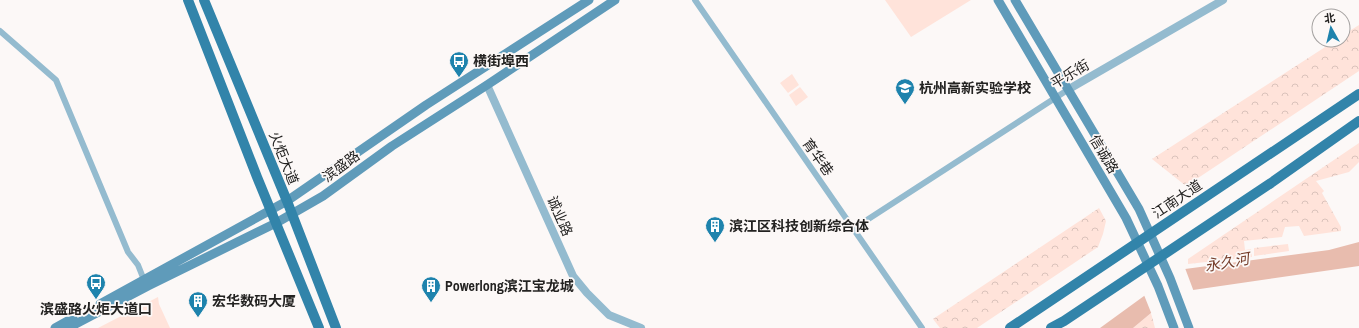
<svg xmlns="http://www.w3.org/2000/svg" width="1359" height="328" viewBox="0 0 1359 328" font-family="'Archivo Narrow','Noto Sans SC',sans-serif">
<style>
.green{fill:#ffe3da}
.forest{fill:url(#forest-crowns)}
.water{fill:#e8bcae}
.pier{fill:#fcf8f7}
.lines{fill:none;stroke-linecap:round;stroke-linejoin:round}
.minor{stroke:#94bbcf;stroke-width:6}
.tertiary{stroke:#94bbcf;stroke-width:8}
.secondary{stroke:#5f9bba;stroke-width:9}
.primary{stroke:#3284aa;stroke-width:10}
.labels{text-anchor:middle;dominant-baseline:central;stroke-width:3.5;stroke-linejoin:round;paint-order:stroke}
.poi-label{font-size:14px;font-weight:bold;fill:#232221;stroke:#fcf8f7;text-anchor:start}
.street-label{font-size:14px;fill:#232221;stroke:#fcf8f7}
.water-label{font-size:15px;font-style:italic;fill:#753d2a;stroke:#fcf8f7}
</style>
<defs>
<pattern id="forest-crowns" width="20" height="18" patternUnits="userSpaceOnUse"><rect width="20" height="18" fill="#ffe3da"/><path d="M2 6a3 3 0 1 1 6 0M12 15a3 3 0 1 1 6 0" fill="none" stroke="#dac2bb"/></pattern>
</defs>
<rect width="100%" height="100%" fill="#fcf8f7"/>
<path class="green" d="M885,0h86l-60,37z
M792,74l7,11 -11,8 -8,-10z
M800,87l8,10 -12,9 -7,-11z
M158,297l1,7 11,24h-72z"/>
<path class="forest" d="M1359,25v46l-173,115 -34,-27 184,-119h7v-5z
M1359,143v19l-10,10 -33,9 8,10 -2,2 19,34v4l-37,5 -5,-10 -14,1 -3,10 -38,4 1,9 6,-1 1,8 -64,7v-5z
M1099,208l7,13 -3,13 -5,13 -121,81h-37l-7,-9z
M1288,244l1,7 -35,5v-8z
M1151,313l4,15h-22z"/>
<path class="water" d="M1359,242v24l-166,24 -42,23 -18,15h-33l44,-32 41,-27 144,-19z"/>
<path class="pier" d="M1185,268l9,24 -42,23 -8,-20z"/>
<g class="lines">
<path class="minor" d="M695,0l227,328
M0,31l56,49 72,172 10,13 6,15
M853,229l216,-140"/>
<path class="tertiary" d="M487,85l86,191 14,17 22,22 32,13
M1069,89l154,-89"/>
<path class="secondary" d="M998,0l128,218 32,68 16,42
M1015,0l124,209 31,69 19,50
M100,304l187,-103 139,-96 163,-105
M55,328l18,-10
M68,328l80,-42 128,-63 47,-27 69,-50 95,-61 128,-85"/>
<path class="primary" d="M188,0l69,177 62,151
M204,0l83,201 49,127
M1010,328l349,-234
M1051,328l13,-7 207,-138 88,-62"/>
</g>
<defs>
<g id="bus-pin" transform="scale(1)"><path d="M0 17L-7.5 6A9.5 9.5 0 1 1 7.5 6Z" fill="#1e83ad" stroke="#fcf8f7"/><path d="M-5-6H5V4H4V6H2V4H-2V6H-4V4H-5ZM-3.5-4V0h7V-4ZM-3.5 1.2v1.5H-2V1.2ZM2 1.2v1.5H3.5V1.2Z" fill="#fff"/></g>
<g id="school-pin" transform="scale(1)"><path d="M0 17L-7.5 6A9.5 9.5 0 1 1 7.5 6Z" fill="#1e83ad" stroke="#fcf8f7"/><path d="M0-5L7-2L0 1L-7-2ZM-4 1L0 2.5L4 1V4Q0 6-4 4Z" fill="#fff"/></g>
<g id="building-pin" transform="scale(1)"><path d="M0 17L-7.5 6A9.5 9.5 0 1 1 7.5 6Z" fill="#1e83ad" stroke="#fcf8f7"/><path d="M-4-6H4V6H1V3H-1V6H-4ZM-2.5-4.3h1.7v1.8h-1.7ZM.8-4.3h1.7v1.8H.8ZM-2.5-1h1.7V.8h-1.7ZM.8-1h1.7V.8H.8Z" fill="#fff"/></g>
</defs>
<g fill-rule="evenodd">
<use href="#bus-pin" x="459" y="61"/>
<use href="#school-pin" x="905" y="88"/>
<use href="#building-pin" x="715" y="226"/>
<use href="#bus-pin" x="96" y="283"/>
<use href="#building-pin" x="431" y="286"/>
<use href="#building-pin" x="198" y="301"/>
</g>
<g class="labels">
<g class="poi-label">
<text x="473" y="61">横街埠西</text>
<text x="919" y="88">杭州高新实验学校</text>
<text x="729" y="226">滨江区科技创新综合体</text>
<text x="445" y="286">Powerlong滨江宝龙城</text>
<text x="212" y="301">宏华数码大厦</text>
<text x="96" y="309" text-anchor="middle">滨盛路火炬大道口</text>
</g>
<g class="street-label">
<text transform="translate(1070 74) rotate(-31)">平乐街</text>
<text transform="translate(1104 154) rotate(59)">信诚路</text>
<text transform="translate(818 157) rotate(55)">育华巷</text>
<text transform="translate(284 158) rotate(68)">火炬大道</text>
<text transform="translate(341 166) rotate(-36)">滨盛路</text>
<text transform="translate(1177 199) rotate(-34)">江南大道</text>
<text transform="translate(560 216) rotate(66)">诚业路</text>
</g>
<g class="water-label">
<text transform="translate(1227 262) rotate(-10)">永久河</text>
</g>
</g>
<g transform="translate(1331 28) rotate(352)"><circle r="19" fill="#fcf8f7" stroke="#a5a2a1"/>
<path d="M0-3L7 15L0 10L-7 15Z" fill="#1e83ad"/>
<text y="-6" font-size="11" font-weight="bold" text-anchor="middle" fill="#232221">北</text>
</g>
</svg>
